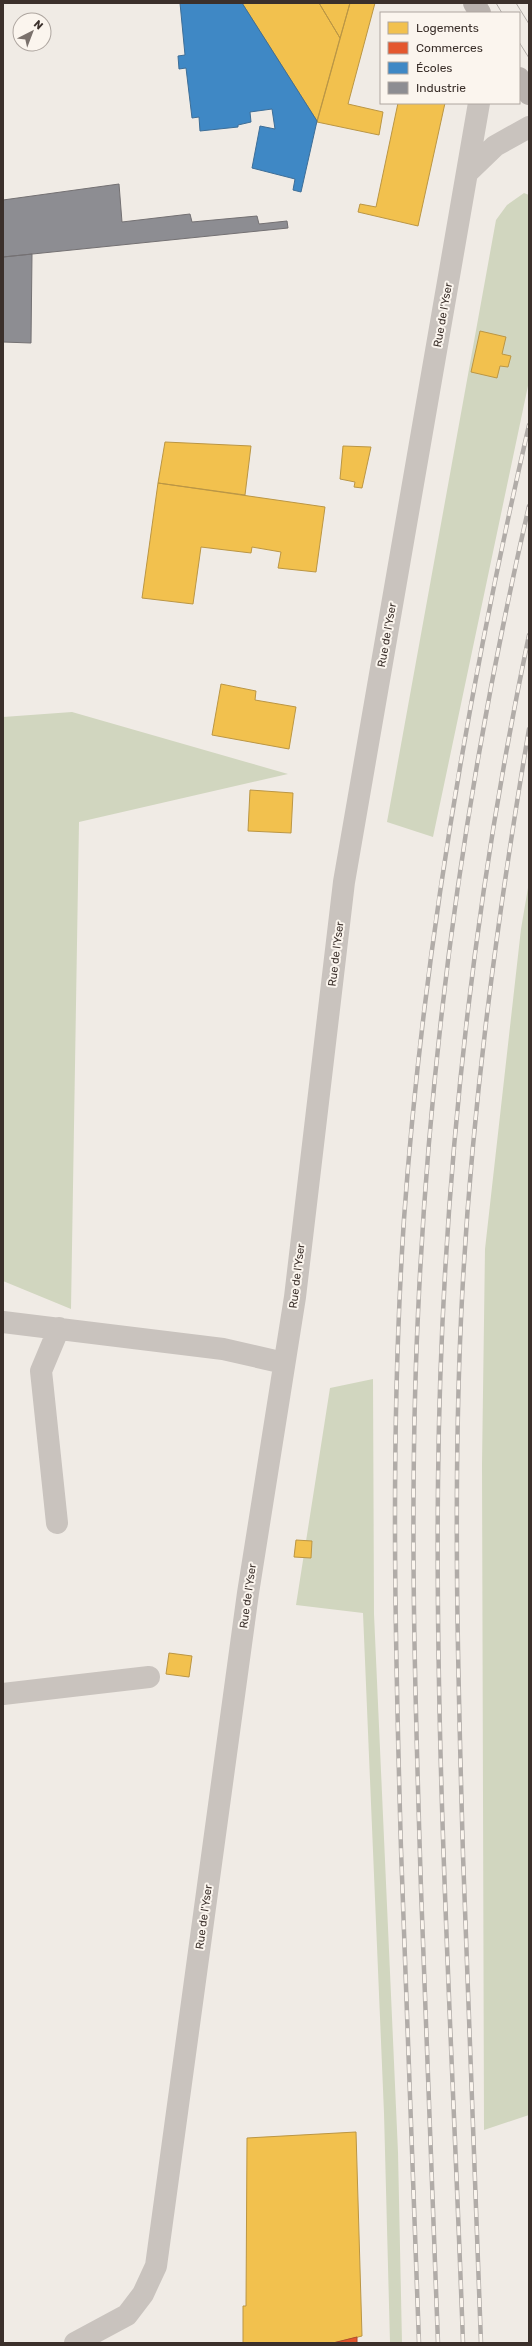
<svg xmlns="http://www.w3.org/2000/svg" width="532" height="2346" viewBox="0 0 532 2346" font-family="Rubik,sans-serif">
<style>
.green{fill:#d1d6bf}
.homes{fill:#f2c14e;stroke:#bb9644}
.shops{fill:#e4572e;stroke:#b14b2d}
.schools{fill:#3f88c5;stroke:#3e6e97}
.industry{fill:#8d8d92;stroke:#747173}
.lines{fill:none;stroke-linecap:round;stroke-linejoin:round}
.minor{stroke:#c9c3be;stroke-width:22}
.major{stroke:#b8b1ad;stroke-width:22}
.tram{stroke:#b1aca8;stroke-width:1}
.rail-casing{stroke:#b1aca8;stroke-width:4.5}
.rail{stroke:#fbf5ee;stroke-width:3;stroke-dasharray:9;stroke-linecap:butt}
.labels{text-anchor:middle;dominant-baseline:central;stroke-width:4;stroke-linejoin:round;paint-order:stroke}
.street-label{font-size:11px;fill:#3b302b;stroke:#fbf5ee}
</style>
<rect width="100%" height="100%" fill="#f0ebe5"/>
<path class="green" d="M524,193l5,2v186l-96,456 -46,-15 109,-602 11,-15z
M72,712l216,62 -209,48 -8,487 -68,-28v-564z
M529,882v1233l-45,15 -2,-665 3,-216 36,-320z
M373,1379l1,235 24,538 4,191h-12l-6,-230 -21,-500 -67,-8 34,-217z"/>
<path class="homes" d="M242,3h77l21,35 -23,83z
M319,3h31l-10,35z
M350,3h25l-27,101 35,8 -4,23 -62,-13z
M398,103h47l-27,123 -60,-14 2,-8 16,3z
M480,331l26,6 -4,17 9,2 -3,11 -8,-1 -3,12 -26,-6z
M165,442l86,4 -6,49 -87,-12z
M343,446l28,1 -9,41 -8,-1 1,-5 -15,-3z
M158,483l167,24 -9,65 -38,-4 3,-16 -29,-5 -1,6 -50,-6 -8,57 -51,-6z
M221,684l35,7 -1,9 41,7 -7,42 -77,-14z
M250,790l43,3 -2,40 -43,-2z
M296,1540l16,1 -1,17 -17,-1z
M169,1653l23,3 -3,21 -23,-3z
M356,2132l6,204 -29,7h-90v-37h3l1,-168z"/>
<path class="shops" d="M357,2337v6h-24z"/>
<path class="schools" d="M180,3h62l75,118 -16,71 -8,-2 2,-11 -43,-11 8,-42 15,3 -3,-20 -22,3 1,10 -13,3v2l-38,4 -1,-14 -7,1 -6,-50 -7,1 -1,-13 7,-1z"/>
<path class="industry" d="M119,184l3,38 68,-8 2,8 65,-6 2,8 28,-3 1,7 -285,29v-57z
M32,254l-1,89 -28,-1v-85z"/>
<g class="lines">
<path class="minor" d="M467,173l28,-27 34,-19
M3,1322l220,27 61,14
M57,1523l-16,-152 18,-43
M3,1694l146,-17
M75,2343l52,-28 16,-21 13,-28 92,-673 47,-296 49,-415 135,-779"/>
<path class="major" d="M474,3l6,10
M519,78l10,16"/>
<path class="tram" d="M496,3l6,10
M516,3l13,21
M519,42l10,16"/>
<g class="rail-casing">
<path id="rail" d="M419,2343c-6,-165 -12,-329 -18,-494 -6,-210 -11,-420 3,-630 19,-268 65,-533 125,-794
M438,2343c-6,-151 -11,-303 -17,-454 -6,-192 -12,-383 -3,-575 12,-270 50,-544 111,-808
M463,2343c-10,-286 -28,-575 -25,-861 3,-285 33,-569 91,-847
M481,2343c-6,-163 -12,-325 -18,-488 -5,-178 -10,-357 -2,-536 9,-199 35,-394 68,-590"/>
</g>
<use href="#rail" class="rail"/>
</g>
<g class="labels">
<g class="street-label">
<text transform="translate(443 315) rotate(-80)">Rue de l'Yser</text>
<text transform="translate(387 635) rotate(-80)">Rue de l'Yser</text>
<text transform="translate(336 954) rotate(-83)">Rue de l'Yser</text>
<text transform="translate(297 1276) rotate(-83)">Rue de l'Yser</text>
<text transform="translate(248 1596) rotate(-82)">Rue de l'Yser</text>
<text transform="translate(204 1917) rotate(-82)">Rue de l'Yser</text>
</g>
</g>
<rect width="532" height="2346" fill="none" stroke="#3b302b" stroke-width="8"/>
<rect x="380" y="12" width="140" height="92" fill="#fbf5ee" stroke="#aea6a0"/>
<rect x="388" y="22" width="20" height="12" fill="#f2c14e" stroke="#aea6a0"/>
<text x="416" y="32" font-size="12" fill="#3b302b">Logements</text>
<rect x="388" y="42" width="20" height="12" fill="#e4572e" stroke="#aea6a0"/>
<text x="416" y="52" font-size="12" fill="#3b302b">Commerces</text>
<rect x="388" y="62" width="20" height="12" fill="#3f88c5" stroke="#aea6a0"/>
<text x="416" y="72" font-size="12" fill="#3b302b">Écoles</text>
<rect x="388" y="82" width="20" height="12" fill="#8d8d92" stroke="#aea6a0"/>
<text x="416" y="92" font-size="12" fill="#3b302b">Industrie</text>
<g transform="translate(32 32) rotate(42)"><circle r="19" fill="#fbf5ee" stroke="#aea6a0"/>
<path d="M0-3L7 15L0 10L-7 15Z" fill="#7a716c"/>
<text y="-6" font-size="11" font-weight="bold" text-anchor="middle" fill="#3b302b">N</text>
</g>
</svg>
